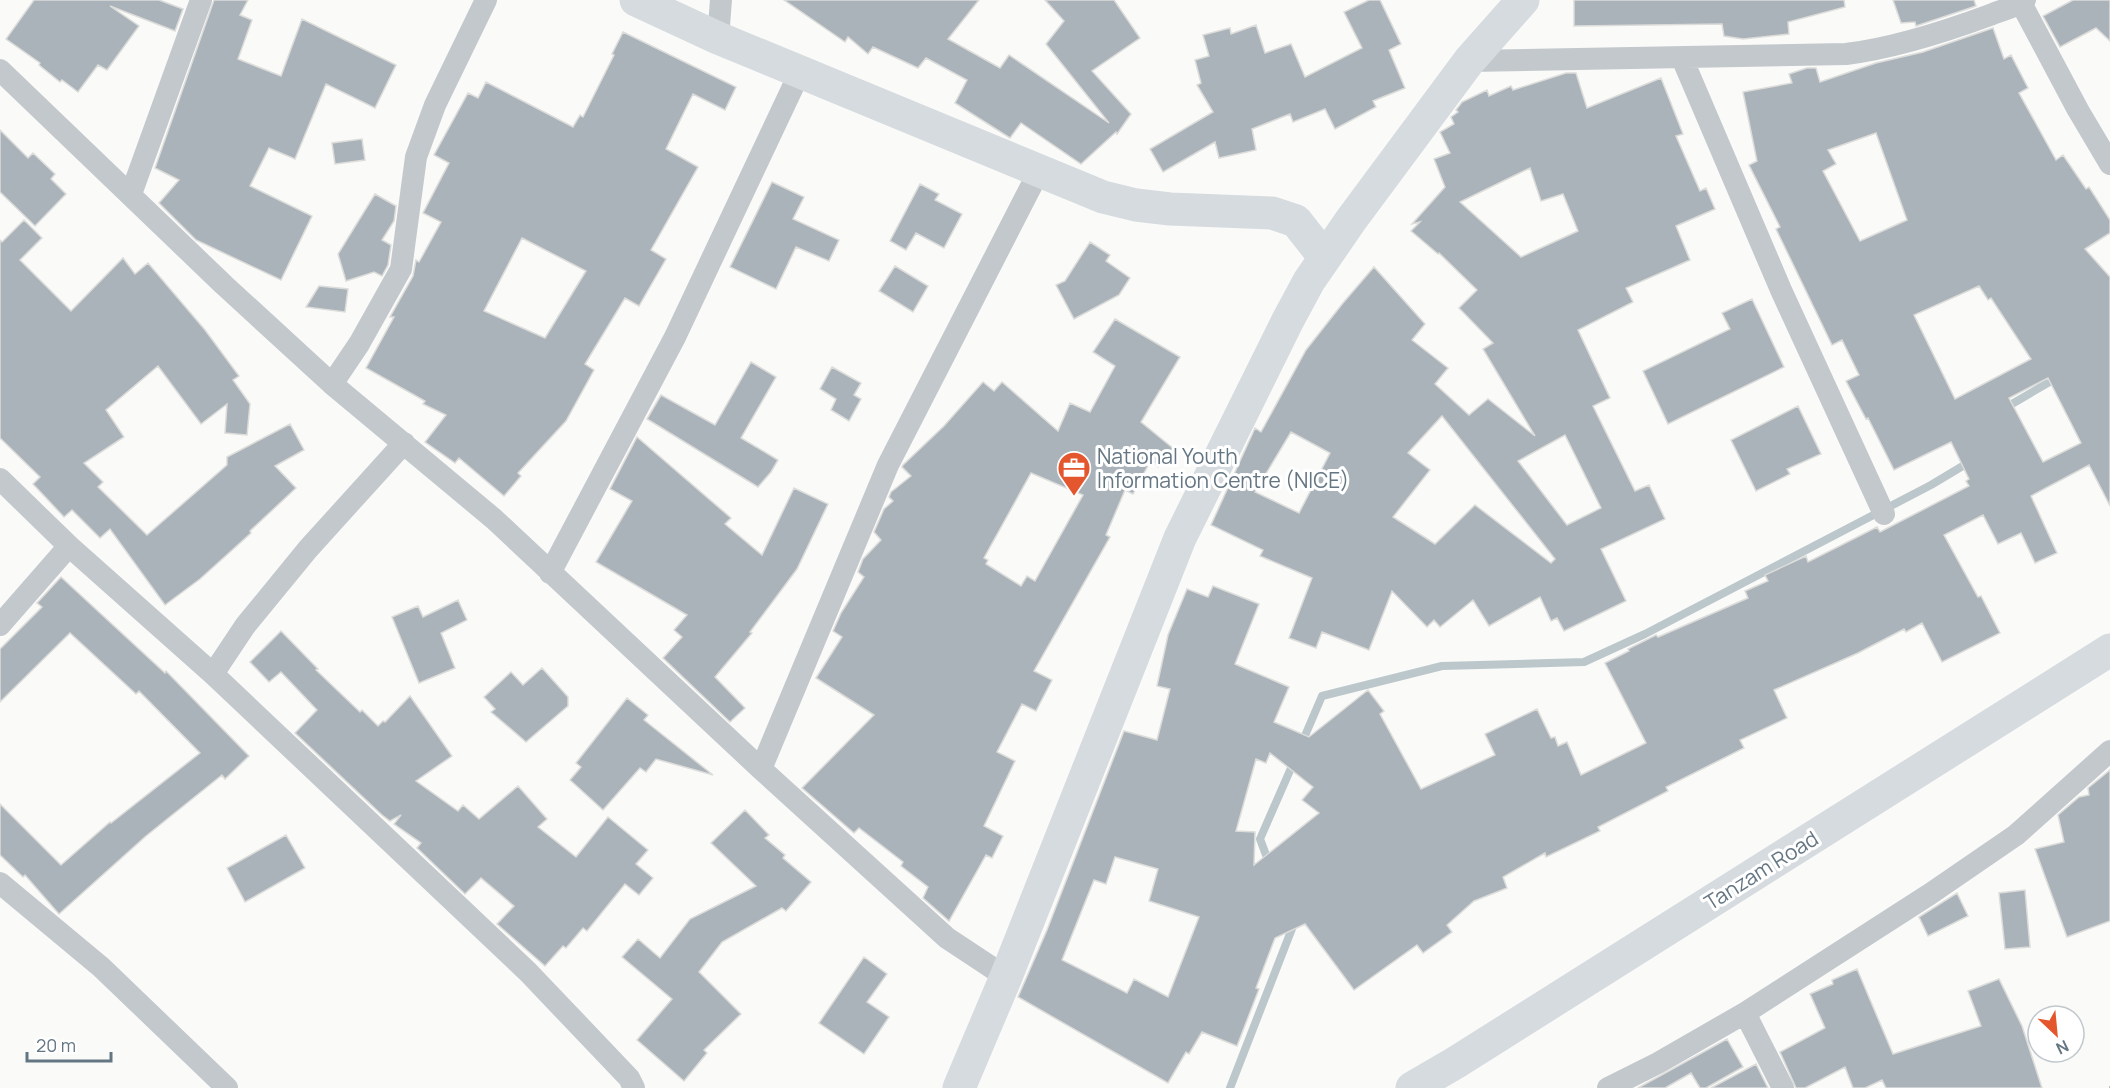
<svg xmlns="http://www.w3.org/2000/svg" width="2110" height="1088" viewBox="0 0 2110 1088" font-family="Manrope,sans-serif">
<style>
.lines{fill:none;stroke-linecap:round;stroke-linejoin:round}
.stream{stroke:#bbc7cb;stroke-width:8}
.building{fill:#aab3b9;stroke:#dcdcda;stroke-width:1.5;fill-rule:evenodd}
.path{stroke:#bbbfc2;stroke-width:4;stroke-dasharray:3 3;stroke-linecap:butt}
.minor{stroke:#c3c8cc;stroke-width:22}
.secondary{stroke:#d6dbdf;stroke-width:33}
.trunk{stroke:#d6dbdf;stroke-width:33}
.labels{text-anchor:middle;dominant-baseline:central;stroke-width:6;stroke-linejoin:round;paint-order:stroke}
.poi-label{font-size:21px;fill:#657683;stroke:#fff;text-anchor:start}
.street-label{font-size:21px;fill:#657683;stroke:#fff}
</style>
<rect width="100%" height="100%" fill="#fafaf8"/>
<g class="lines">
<path class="stream" d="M2005,408l53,-31
M1301,745l21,-49 120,-30 142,-4 61,-28 286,-149 40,-24
M1269,863l-9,-24 35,-80
M1230,1088l63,-162 -2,-6"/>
</g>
<path class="building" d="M34,0h125l24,9 -8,22 -65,-25 29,20 -32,44 -9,-5 -20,27 -16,-12 -2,2 -21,-17 1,-2 -34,-24z
M214,0h34l-8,15 12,5 -14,39 43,17 21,-57 94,46 -21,43 -49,-24 -31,75 -26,-11 -19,38 62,30 -31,64 -85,-40 -37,-37 20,-23 -24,-12z
M784,0h195l-31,39 52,29 9,-13 100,68 -63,-79 18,-23 -19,-21h69l26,38 -48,33 39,43 -14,20 -1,-2 -35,32 -60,-41 -11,15 -55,-35 12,-23 -41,-22 -8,10 -45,-21 -5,7 -20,-17 -3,5z
M1369,0h11l21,44 -12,6 16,38 -32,13 3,6 -41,22 -10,-20 -32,13 -3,-8 -38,15 4,21 -37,8 -4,-16 -52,30 -13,-23 63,-37 -16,-27 4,-2 -6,-23 14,-4 -6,-21 27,-7 1,6 25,-9 9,28 26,-9 14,33 57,-29 -18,-36z
M1574,0h270l1,7 -57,15 1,12 -46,5 -19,-3 -2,-12 -148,2z
M1893,0h81l2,6 -60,20 -1,-4 -14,1z
M2073,0h37v41l-14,-13 -36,19 -17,-31z
M1993,28l11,31 7,-4 17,33 -9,5 37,67 7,-5 23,34 3,-2 21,33v13l-25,16 25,28v229l-21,-41 -58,31 26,57 -22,10 -14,-30 -23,11 -15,-29 -39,20 34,62 3,-1 19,37 -58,29 -20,-39 -16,9 -2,-3 -46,24 -84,37 13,28 -47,22 4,8 -78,39 2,4 -70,36 2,4 -54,26 -1,-4 -42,24 4,11 -33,13 -27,24 5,7 -29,21 -6,-8 -63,45 -49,-66 -30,14 -19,50 3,1 -22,57 -35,-14 -13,22 -3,-2 -18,31 -150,-86 29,-67 77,-199 33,9 13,-51 -13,-3 11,-51 19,-46 21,8 5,-11 46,18 -24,60 54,23 -15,35 35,15 59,-47 16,21 -4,3 41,75 74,-34 -10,-21 52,-25 14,29 4,-1 3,9 9,-4 14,33 65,-32 -41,-80 24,-12 -1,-2 28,-14 2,2 90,-39 -3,-7 23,-10 -3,-6 41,-19 2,6 69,-35 3,5 89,-46 -3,-5 3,-2 -18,-37 -57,28 -26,-52 -2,1 -20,-38 13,-6 -17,-35 -10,5 -56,-116 4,-2 -31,-62 8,-4 -14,-69 49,-9 -3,-9 18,-6h9l4,14 56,-19 47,-11zM1876,133l31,87 -47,21 -37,-70 13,-7 -8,-14zM1979,286l9,14 3,-2 40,61 -76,40 -41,-84zM2048,378l33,65 -38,19 -34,-64zM1270,753l43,34 -11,13 17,13 -65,52 1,-33 -19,-1 20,-72 10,4zM1115,857l43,12 -9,32 50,16 -31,80 -34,-18 -7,14 -65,-33 32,-80 12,4z
M623,32l113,55 -11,23 -32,-16 -27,55 32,18 -47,83 15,9 -27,47 -14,-8 -40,66 9,6 -28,51 -48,52 3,3 -17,20 -45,-38 -4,5 -30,-21 21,-27 -23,-11 2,-3 -59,-33 28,-51h-4l23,-41 3,-16 3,2 22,-40 -18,-9 26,-50 -15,-8 34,-62 10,5 8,-16 87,45 7,-12 3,2 31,-62 -2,-1zM522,238l64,33 -41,67 -61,-27z
M1566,73h10l11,35 74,-30 22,56 -7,2 24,55 6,-3 9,21 -39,17 14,34 -64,28 7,14 -55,28 32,68 -17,8 42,85 14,-6 16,34 -64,30 25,52 -62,30 -7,-13 -6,3 -11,-24 -51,29 -16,-26 -33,27 -6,-7 -7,7 -35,-36 -23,59 -47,-18 -6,16 -27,-10 23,-60 -52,-22 3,-6 -52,-25 44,-97 6,4 45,-82 37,-47 31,-36 51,57 -13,16 36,28 -13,16 34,31 19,-16 47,37 -52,-87 10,-6 -34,-35 18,-18 -38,-37 -1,1 -27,-23 9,-9 -8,2 33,-37 -11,-28 16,-6 -10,-21 14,-8 -3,-7 7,-5 -2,-2 6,-8 25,-12 2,6 22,-10 2,4zM1530,168l11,33 22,-7 15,37 -57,26 -61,-55zM1442,416l113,143 -4,4 -76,-58 -40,39 -42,-27 37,-47 -22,-17zM1291,432l39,21 -31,60 -44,-21zM1565,435l36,73 -34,17 -49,-64z
M0,130l28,28 5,-5 22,21 -4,5 15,15 -31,32 -35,-34z
M362,139l3,21 -30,4 -3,-21z
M772,182l32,15 -11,22 46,21 -10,21 -33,-14 -20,42 -46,-22z
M920,184l19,10 -4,6 27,14 -18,34 -28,-15 -10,17 -16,-9z
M375,194l21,12 -2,15 -12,19 9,5 -3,20 -6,11 -8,-4 -28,9 -8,-27z
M24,220l18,18 -22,22 51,51 52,-53 12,16 13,-11 57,67 34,46 -6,4 17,24 -3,31 -22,-2 2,-29 -26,20 -43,-58 -52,44 18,27 -40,26 19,19 -5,5 49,48 80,-70v-8l63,-33 14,26 -29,16 21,22 -46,43 1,2 -51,46 -35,26 -55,-76 -10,9 -28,-28 -8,7 -31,-33 7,-7 -40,-39v-198l2,2z
M1090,242l20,13 -4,6 24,17 -11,17 -45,24 -18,-34 9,-4z
M895,266l33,20 -15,26 -34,-21z
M319,286l29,3 -3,23 -39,-5z
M1752,299l32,68 -116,57 -25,-53 87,-42 -8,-16z
M1115,319l65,38 -39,65 33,27 -16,18 -7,-7 -18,34 -8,-4 -19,45 4,2 -76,134 18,9 -16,31 -14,-7 -25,48 18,9 -31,65 19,10 -11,22 -6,-3 -37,66 -26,-23 5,-11 -27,-21 2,-4 -44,-34 -5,5 -52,-45 72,-73 -58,-37 26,-41 -9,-6 8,-18 23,-36 -6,-5 5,-13 18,-19 -7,-8 10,-23 9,-8 -4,-4 2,-5 20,-16 -9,-9 1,-2 41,-39 39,-44 11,9 8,-9 56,49 12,-28 20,9 25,-46 -22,-14zM1031,473l52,22 -48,86 -8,-5 -6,10 -35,-22 2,-4 -4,-2z
M751,362l25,15 -35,61 37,22 -7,12 -13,15 -111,-68 14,-24 54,30z
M832,367l29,16 -7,12 7,4 -12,22 -18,-11 5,-11 -16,-10z
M1798,406l23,48 -34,15 3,5 -34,17 -25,-51z
M637,437l94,81 -6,6 37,31 32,-67 34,16 -31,65 -47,63 2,1 -37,44 30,31 -15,14 -67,-64 19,-21 -8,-7 13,-15 -91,-53 36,-61 -22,-12z
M61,577l104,96 1,-2 83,85 -24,23 -3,-4 -76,61 -87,78 -34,-39 -2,2 -23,-22v-51l61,61 49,-43 1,1 89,-70 -61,-62 -3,3 -66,-61 -70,69v-53l42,-42 -5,-4z
M458,600l9,20 -26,13 14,35 -36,15 -27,-66 26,-11 5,11z
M281,631l37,38 -2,1 44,42 2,-2 16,16 5,-5 2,1 25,-26 42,60 -36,25 42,30 5,-6 16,14 39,-33 29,33 -9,8 38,30 32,-40 40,33 -12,14 17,14 -14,17 -14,-11 -38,47 -4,-3 -17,20 -3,-2 -18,20 -48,-42 17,-18 -33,-28 -16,16 -48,-46 4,-5 -27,-19 7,-9 -11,6 -8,-6 -87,-82 22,-23 -36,-38 -12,10 -19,-20z
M542,668l26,29v9l-42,36 -35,-30 4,-3 -11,-12 27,-25 12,13z
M627,698l21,17 -4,5 69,55 -57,-16 -10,13 -6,-4 -37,42 -33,-30 11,-13 -5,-4z
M2110,770v151l-43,16 -32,-88 29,-7 -6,-27 21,-18 10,-2 -1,-7z
M745,810l24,25 -4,3 20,17 -2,3 28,24 -25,29 -4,-3 -60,34 -23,30 42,42 -37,36 3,3 -23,28 -47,-41 35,-41 -50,-42 16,-18 22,19 30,-39 66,-33 -45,-43z
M286,835l19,33 -60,34 -18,-34z
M2025,890l5,57 -25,2 -6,-56z
M1957,893l11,23 -40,20 -9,-19z
M864,957l23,17 -20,28 22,15 -25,37 -45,-31z
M1857,969l36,85 88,-28 -13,-35 31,-12 23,47 20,62h-156l-4,-8 -17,8h-12l-8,-21 -40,21h-9l-16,-36 45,-24 -15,-34 23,-10 -1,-4z
M1727,1039l16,28 -37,21h-6l-9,-15 -26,15h-27z
M1756,1064l12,24h-57z"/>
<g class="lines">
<path class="path" d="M2109,1088h1"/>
<path class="minor" d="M2021,3l57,107 32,54
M718,38l3,-38
M1682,58l99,232 103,224
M1469,61l377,-7c49,-6 98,-22 144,-39 12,-5 26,-8 35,-15
M0,70l224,215 108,99 162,135 267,250 186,169 59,39
M131,194l70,-194
M332,384l27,-40 42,-75 15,-112 19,-52 51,-105
M0,479l69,67 144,128 315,298 101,106 5,10
M550,573l125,-236 125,-265
M0,625l69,-79
M213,674l32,-48 63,-77 96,-106
M761,769l127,-304 151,-294
M0,883l101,84 126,121
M1745,1013l38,75
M1608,1088l50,-25 87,-50 185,-119 86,-59 94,-84"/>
<path class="secondary" d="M636,0l82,38 385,159 33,8 34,4 102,4 24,8 29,37
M959,1088l47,-111 174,-439 108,-218 21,-39 42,-61 118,-159 54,-61"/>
<path class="trunk" d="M1412,1088l43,-25 655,-413"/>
</g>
<defs>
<g id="office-pin" transform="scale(1.725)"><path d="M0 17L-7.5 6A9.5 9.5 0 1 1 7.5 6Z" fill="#e4572e" stroke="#fff"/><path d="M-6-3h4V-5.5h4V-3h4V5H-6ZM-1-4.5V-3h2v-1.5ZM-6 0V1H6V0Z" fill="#fff"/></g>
</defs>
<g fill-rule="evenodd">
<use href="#office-pin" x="1074" y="468"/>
</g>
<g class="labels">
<g class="poi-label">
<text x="1097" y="456">National Youth<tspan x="1097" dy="24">Information Centre (NICE)</tspan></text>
</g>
<g class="street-label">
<text transform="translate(1761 870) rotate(-32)">Tanzam Road</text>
</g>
</g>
<g transform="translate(2056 1034) rotate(154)"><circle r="28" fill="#ffffff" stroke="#c1c8cd" stroke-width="1.5"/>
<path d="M0-4.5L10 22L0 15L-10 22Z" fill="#e4572e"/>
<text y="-9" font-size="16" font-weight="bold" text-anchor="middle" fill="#657683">N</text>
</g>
<path d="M27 1052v9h84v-9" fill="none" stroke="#657683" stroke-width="3"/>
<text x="36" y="1052" font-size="18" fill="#657683" stroke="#ffffff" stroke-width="4.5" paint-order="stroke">20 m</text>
</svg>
